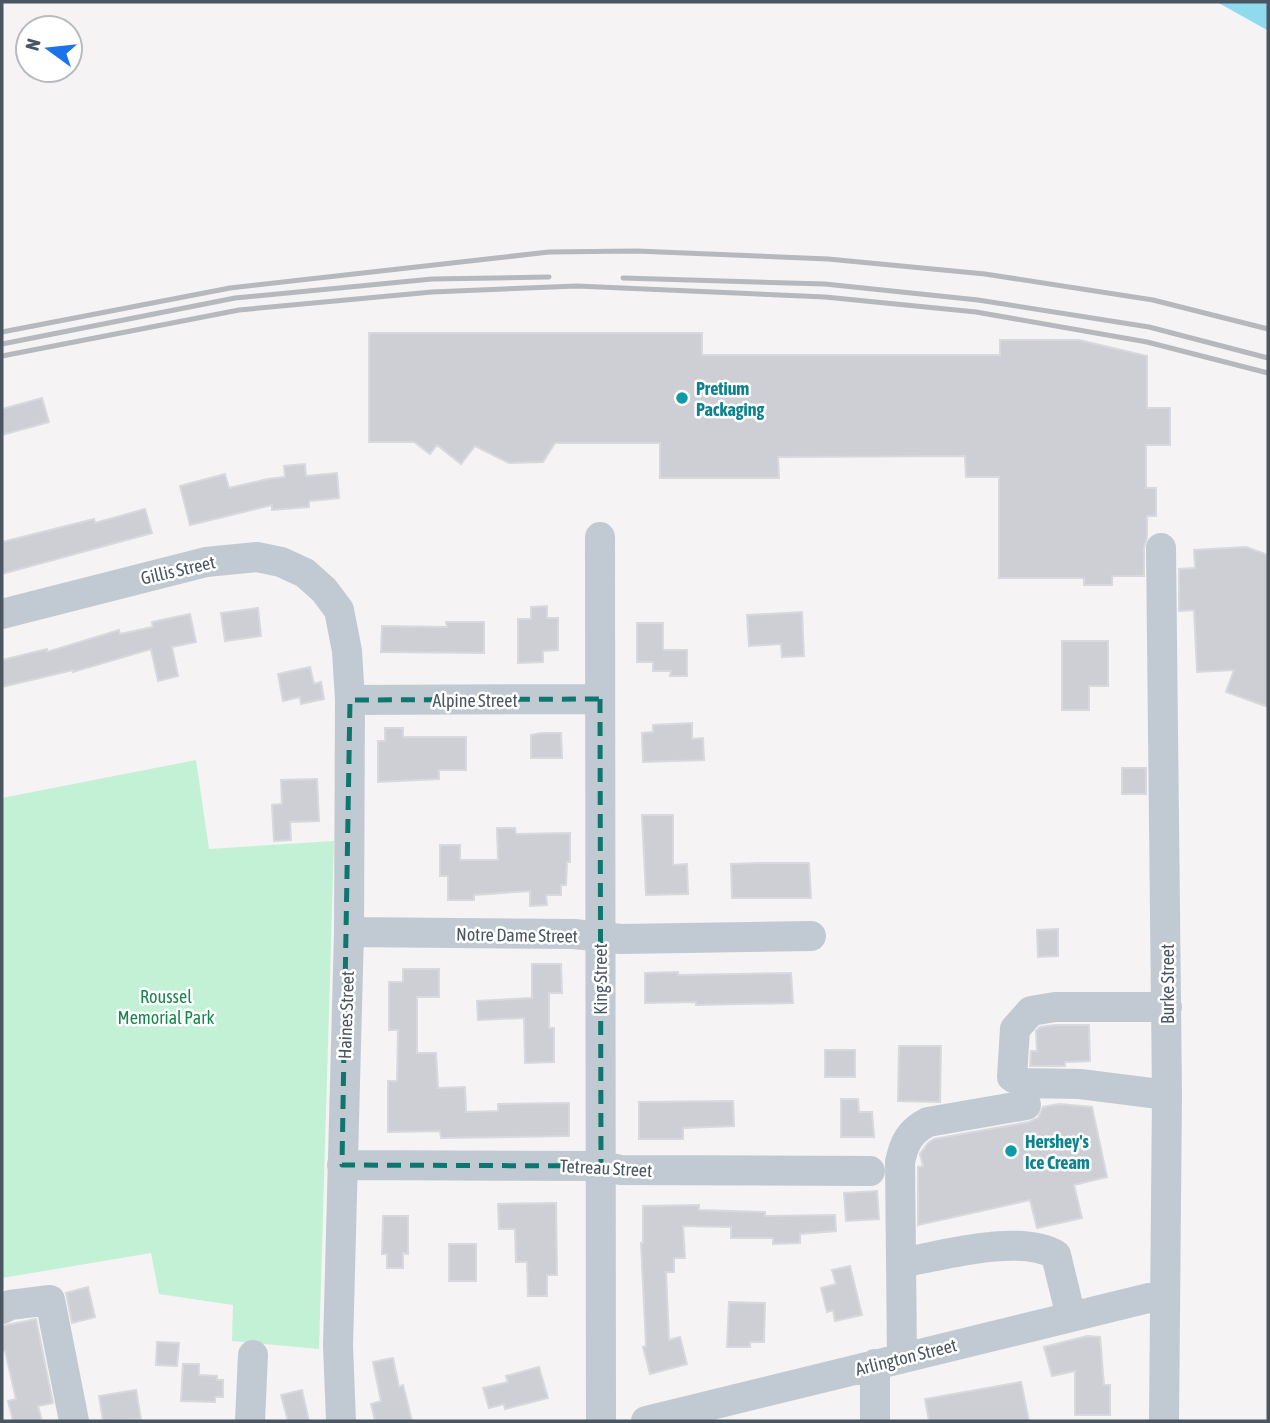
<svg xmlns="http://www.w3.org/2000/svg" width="1270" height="1423" viewBox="0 0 1270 1423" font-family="'Asap Condensed',sans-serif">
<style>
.green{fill:#c3f1d5}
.water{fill:#90daee}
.building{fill:#cdcfd5;stroke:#d7d9de;stroke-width:2}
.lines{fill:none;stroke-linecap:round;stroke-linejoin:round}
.minor{stroke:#c1cad2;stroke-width:30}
.rail{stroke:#b5b8bd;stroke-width:5}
.marked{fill:none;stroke:#0f766e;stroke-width:5;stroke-dasharray:14 9;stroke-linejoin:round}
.culture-dot{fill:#0f9aa8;stroke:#fff;stroke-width:2.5}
.labels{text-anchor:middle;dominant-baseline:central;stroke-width:5;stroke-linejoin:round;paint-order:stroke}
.culture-label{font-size:18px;font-weight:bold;fill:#0d838f;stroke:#fff;text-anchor:start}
.street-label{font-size:18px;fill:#4a5661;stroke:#fff}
.park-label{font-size:18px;fill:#17864f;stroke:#fff}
</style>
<rect width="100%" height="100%" fill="#f5f3f3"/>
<path class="green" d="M196,760l13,89 125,-8 -15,508 -87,-8 1,-36 -74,-11 -8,-41 -149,25v-480z"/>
<path class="water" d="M1217,2h51v28h-1z"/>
<path class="building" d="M369,333h333v22h298v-15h79l68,16v52h23v37h-24v43h10v28h-9v22l-3,10v28h-32v9h-28v-7h-85v-101h-33l-1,-21 -187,1 1,21h-119v-35h-105l-12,19 -34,1 -34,-17 -14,18 -24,-19 -7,9 -16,-12h-45z
M42,398l7,24 -47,13v-26z
M305,464l1,12 31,-3 2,25 -30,3v6l-37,3v-5l-82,20 -10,-39 45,-12 4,14 39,-9 17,-2 -1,-11z
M145,509l7,24 -150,41v-32l92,-23 1,4z
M1246,547l22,8v152l-42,-15 8,-22 -37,2 -3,-62 -15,1v-42l16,-1 -1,-18z
M547,606v12h11v32l-15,1v11l-25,1v-44h13v-12z
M258,608l3,28 -36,5 -4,-28z
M802,612l2,44 -22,1 -1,-13 -32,2 -2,-31z
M190,614l6,28 -24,5 6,29 -20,5 -7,-32 -78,23v-2l-71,17v-27l45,-11v3l72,-22 1,4 33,-7 -1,-5z
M446,622h38v31l-103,-1 1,-26 65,1z
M637,623h26v27h24v26h-17l1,-5h-18v-9h-16z
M1062,641h46v45h-19v24h-27z
M310,667l4,17 7,-2 3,17 -23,5 -1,-7 -17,4 -5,-27z
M692,723v16l11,-1 1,22 -61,2 -1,-29 11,-1v-7z
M385,728h18v9h63v33h-27v9l-61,3v-41h7z
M542,733h19l1,25h-31v-23z
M1122,768h24v26h-24z
M317,779l2,42 -29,1 1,18 -17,1 -2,-36 10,-1 -1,-24z
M642,815h31v50l14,-1 1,30 -42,1z
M497,828h18l1,6 54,-1v29h-3l-1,23h-5v10h-15l1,10 -17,1v-15l-56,4v5h-26v-24h-8v-31h20v15h38z
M760,863h49l2,35h-79l-1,-34z
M1058,929v27l-20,1 -1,-27z
M532,964h29l1,29h-13v35h5v34l-29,1 -1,-45 -46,2 -1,-19 55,-3z
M403,969h36v28h-22v56h19l2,35 27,-1 1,25 32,-1v-7l71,-1v33l-128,2 -1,-7 -52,1v-51h9l1,-51h-9v-48h14z
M678,972v3l113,-2 2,30 -97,2v-3l-51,1v-30z
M1056,1025h33l1,36 -25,1v4h-35l1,-15h6l-1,-20 4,-4z
M899,1046h42l-1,56 -42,-1z
M825,1050h30v27h-30z
M841,1099h17l1,13h13l2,25h-33z
M733,1101l1,25 -51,2v11h-44v-37z
M1059,1104l33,3 15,70 -33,8 8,33 -45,10 -7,-28 -112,25v-58l5,-1 -3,-12 8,-11 6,-4 95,-17 9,-4 5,-11z
M877,1191l2,28 -33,2 -2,-28z
M556,1203l1,72h-10v21h-19l-1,-34h-11l-1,-33h-16l-1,-25z
M699,1205v5l66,2v4l70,-1 1,16 -36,3v9l-27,1v-6h-42v-11l-48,-1 2,32h-11v14h-8l3,68 11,-3 7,27 -37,10 -7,-27 3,-1 -5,-103h2v-37z
M383,1216h25v38l-5,-1v15h-16v-14h-5z
M449,1244h27v37h-27z
M850,1266l12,49 -27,6 -2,-11 -6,2 -6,-24 15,-4 -4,-14z
M88,1287l7,30 -23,6 -6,-30z
M729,1302l36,1 -1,39h-14v5h-23z
M36,1319l17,84 -15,3 4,15h-29l-5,-20 8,-2 -11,-48h-3v-25z
M1087,1336l13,1 4,48h6v30h-35v-44l-23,5 -8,-29z
M157,1342l22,1 -2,23 -21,-1z
M393,1358l6,29 4,-2 9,36h-37l-4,-17 10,-3 -8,-39z
M183,1364h16v11l18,1v4h6v17h-8v5l-34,-1z
M539,1367l9,31 -43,11 -1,-5 -15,4 -6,-20 25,-6 -2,-6z
M1021,1382l8,39h-100l-4,-22z
M136,1390l5,29 -38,2 -4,-25z
M302,1390l7,31h-21l-7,-26z"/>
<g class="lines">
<path class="minor" d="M600,537l1,884
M1161,548l6,547 -3,326
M2,614l204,-52 51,-5 24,5 24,11 19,17 15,20 8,41 3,49 -1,232 -11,414 3,75
M350,700l250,-1
M349,932l225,2 47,5 190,-3
M1167,1007h-112l-24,4 -16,18 -3,48 10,6 58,1 87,11
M342,1165l259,1 20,4 249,1
M901,1263c39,-7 120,-30 155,-8l15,62
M2,1309l8,-4 40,-5 24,121
M902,1358l-2,-196c4,-19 10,-31 28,-40l98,-17
M875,1364v57
M250,1421l3,-66
M646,1421l519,-127"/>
<path class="rail" d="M623,278l202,6 153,16 171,27 119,31
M2,332l228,-44 319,-36 87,-1 192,8 157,15 168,26 115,29
M2,344l233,-46 197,-19 117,-2
M2,356l237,-46 193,-18 145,-6 248,11 151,15 171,30 121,31"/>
</g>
<path class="marked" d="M600,699l1,467 -259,-1 8,-465z"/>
<g class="culture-dot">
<circle cx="682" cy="398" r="7"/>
<circle cx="1011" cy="1151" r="7"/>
</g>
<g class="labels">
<g class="culture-label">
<text x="696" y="388">Pretium<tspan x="696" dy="21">Packaging</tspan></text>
<text x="1025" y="1141">Hershey's<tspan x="1025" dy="21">Ice Cream</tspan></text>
</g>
<g class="street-label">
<text transform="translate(178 570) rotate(-13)">Gillis Street</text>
<text x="475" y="700">Alpine Street</text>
<text transform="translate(517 935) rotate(1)">Notre Dame Street</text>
<text transform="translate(600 979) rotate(-90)">King Street</text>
<text transform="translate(1167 984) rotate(-90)">Burke Street</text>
<text transform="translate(346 1015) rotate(-88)">Haines Street</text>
<text transform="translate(606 1168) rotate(3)">Tetreau Street</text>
<text transform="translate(906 1357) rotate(-14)">Arlington Street</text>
</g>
<g class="park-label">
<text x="166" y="996">Roussel<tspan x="166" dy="21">Memorial Park</tspan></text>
</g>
</g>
<rect width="1270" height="1423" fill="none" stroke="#4a5661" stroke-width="7"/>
<g transform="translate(49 49) rotate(285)"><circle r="33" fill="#ffffff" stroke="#b7bbc0" stroke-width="2"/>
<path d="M0-5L12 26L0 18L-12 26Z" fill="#1a73e8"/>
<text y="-10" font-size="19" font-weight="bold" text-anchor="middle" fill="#4a5661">N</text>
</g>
</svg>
